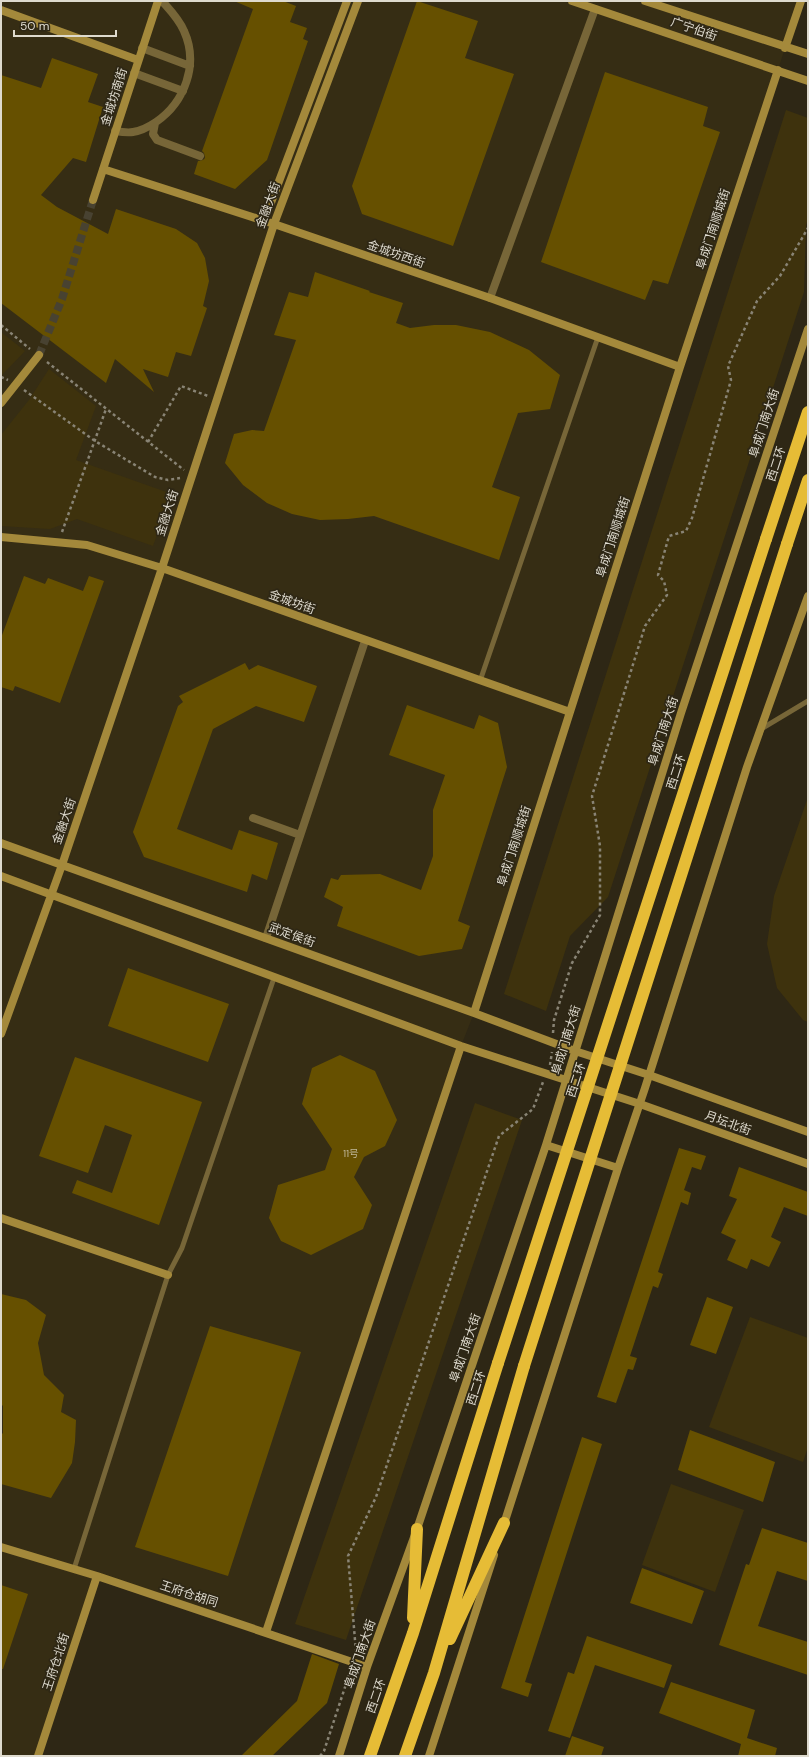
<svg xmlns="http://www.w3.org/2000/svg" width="809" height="1757" viewBox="0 0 809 1757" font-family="'DM Sans','Noto Sans SC',sans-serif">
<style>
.built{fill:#362d14}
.green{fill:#3e320d}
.building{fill:#665000}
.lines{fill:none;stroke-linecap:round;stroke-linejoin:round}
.secondary-tunnel{stroke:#484231;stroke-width:8;stroke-dasharray:8 4;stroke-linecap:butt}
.path{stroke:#898475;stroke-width:2.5;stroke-dasharray:3 3;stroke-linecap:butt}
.lane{stroke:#776638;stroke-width:5}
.street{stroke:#776638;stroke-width:8}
.secondary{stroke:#a4893b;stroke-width:8}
.highway{stroke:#e6bc36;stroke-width:12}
.highway-bridge{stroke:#e6bc36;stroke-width:12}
.labels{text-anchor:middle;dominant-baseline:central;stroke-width:3.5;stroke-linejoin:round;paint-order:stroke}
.number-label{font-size:10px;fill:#c0b89a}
.street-label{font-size:12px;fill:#dedace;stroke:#2e2715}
</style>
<rect width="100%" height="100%" fill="#2e2715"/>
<path class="built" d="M1,1h802l-18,47 -311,965 -13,33 -195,586 -169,-56 -59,180h-37z"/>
<path class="green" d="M786,110l22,8v101l-2,6 -2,67 -196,605 -38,39 -24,75 -42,-17z
M1,332l24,19 -24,25z
M49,369l47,37 -20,54 96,34 -19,52 -76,-27 -27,10 -49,-3v-91l28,-35z
M808,797v225l-5,-2 -26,-32 -10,-44 7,-48z
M475,1103l47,17 -176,520 -51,-16z
M750,1317l58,21v109l-5,15 -94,-35z
M671,1484l73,26 -29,82 -73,-27z"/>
<path class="building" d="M234,1h49l13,5 -6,16 17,6 -4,11 5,2 -41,119 -32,29 -41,-15 4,-13 5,-1 2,-2 -1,-5 -2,-2 51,-142z
M417,1l61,20 -13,37 49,16 -61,172 -91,-32 -10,-28z
M52,58l46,16 -10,28 15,5 -17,55 -13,-4 -32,37 16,12 51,27 8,-25 60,20 21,14 8,15 4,23 -6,25 4,2 -16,48 -15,-4 -8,25 -25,-8 11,23 -39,-33 -9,24 -105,-80v-228l40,13z
M605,72l103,35 -5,19 17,6 -52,152 -15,-4 -8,20 -104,-38z
M315,272l55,19 -1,1 34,11 -7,20 14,5 24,-3h22l34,7 39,18 31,25 -10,34 -32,4 -26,74 28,10 -21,63 -125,-44 -26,3 -28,1 -28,-6 -25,-11 -24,-18 -18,-22 9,-29 18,-4 12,1 32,-91 -22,-5 15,-43 19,5z
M24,576l21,8 3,-6 35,13 6,-15 15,5 -44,122 -45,-17 -2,5 -12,-4v-49z
M245,663l4,7 9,-5 59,21 -13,36 -48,-16 -43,23 -36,100 55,21 7,-20 39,13 -11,37 -15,-6 -5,18 -103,-35 -11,-25 45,-126 5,-4 -4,-6z
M407,705l67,24 5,-14 19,8 9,44 -49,154 12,5 -8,23 -43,7 -82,-30 6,-19 -19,-10 7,-19 7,2 3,-5 39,-1 41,16 12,-34v-46l12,-35 -56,-20z
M128,968l101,36 -21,58 -100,-36z
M340,1055l35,16 22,49 -12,26 -21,11 -10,20 18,28 -9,24 -52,26 -30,-14 -12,-23 9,-33 47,-15 7,-21 -30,-45 10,-36z
M75,1057l127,45 -43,123 -87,-32 5,-13 35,13 20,-58 -27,-10 -17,48 -49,-17z
M679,1148l27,8 -5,14 -9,-3 -8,23 7,3 -3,12 -7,-3 -23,70 5,2 -5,14 -5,-2 -23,70 7,2 -4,12 -5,-1 -12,34 -19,-6z
M739,1167l69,25v24l-24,-9 -13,30 10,5 -12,25 -18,-8 -4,10 -20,-9 9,-20 -15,-7 16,-34 -8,-3z
M1,1294l25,6 20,15 -8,28 6,32 20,20 -3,17 15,8 -1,22 -3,21 -21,35 -50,-14v-49l2,-2v-27l-2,-2z
M707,1297l26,10 -17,47 -26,-9z
M210,1326l91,26 -73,224 -93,-29z
M690,1430l85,32 -12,40 -85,-32z
M582,1437l20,7 -77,238 7,2 -4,13 -27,-9z
M762,1528l46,15v38l-31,-10 -19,55 50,16v33l-89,-30 27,-81 3,1z
M642,1568l62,23 -12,33 -62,-21z
M1,1585l27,9 -25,75h-2z
M587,1636l85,29 -8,23 -69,-23 -25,73 -22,-7 20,-59 6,2z
M312,1654l27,10 -12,39 -55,53h-31l56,-55z
M671,1682l84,28 -8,28 30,10 -2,8h-37l3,-12 -82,-31z
M572,1736l32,11 -3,9h-36z"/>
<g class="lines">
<path class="secondary-tunnel" d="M39,355l23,-56 31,-99"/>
<path class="path" d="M1,325l29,24
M47,362l137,108
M1,377l7,3
M24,390l71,51 60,36 13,3 12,-2
M148,442l33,-56 27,10
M62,532l44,-123
M553,1033l1,-13 18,-57 28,-48v-69l-8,-50 53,-170 22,-31 -3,-14 -6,-6 11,-39 17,-5 6,-13 39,-138 -3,-14 29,-65 23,-25 28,-48
M550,1065l2,-13
M356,1652l-8,-96 28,-59 123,-361 34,-27 10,-27
M320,1756l4,-5 26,-79"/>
<path class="lane" d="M480,681l118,-344
M761,729l47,-28
M74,1569l94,-294 14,-27 92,-270"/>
<path class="street" d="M142,48l48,18
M134,73l49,18
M155,123l-2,11 4,6 43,16
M115,131c6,1 13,2 18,1 8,-1 17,-6 23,-10 29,-20 43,-58 28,-91 -5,-12 -14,-21 -22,-30
M490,298l105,-289
M253,818l47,17
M266,938l99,-297"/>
<path class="secondary" d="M572,1l236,80
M645,1l163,53
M1,10l137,50
M785,48l16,-47
M103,169l171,55 216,74 190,69
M93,200l65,-199
M264,221l83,-220
M1,403l38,-48
M1,537l86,8 75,23 408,144
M1,843l473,170 101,38 74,24 159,57
M1,876l460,170 179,58 168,60
M474,1013l206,-646 98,-297
M1,1034l61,-169 100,-297 112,-344 84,-223
M546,1145l72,23
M1,1218l167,57
M503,1527l115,-359 27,-80 102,-321 61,-171
M1,1547l96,29 270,91
M266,1632l195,-586
M38,1756l59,-180
M339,1756l28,-89 50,-138 129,-384 135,-432 127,-384
M429,1756l65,-201"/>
<path class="highway" d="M766,539l42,-127
M787,544l21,-64
M413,1618l4,-89
M450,1639l54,-116
M370,1756l43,-123 85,-270
M405,1756l29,-83 90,-307"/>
<path class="highway-bridge" d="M498,1363l268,-824
M524,1366l263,-822"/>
</g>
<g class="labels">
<g class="number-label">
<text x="351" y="1153">11号</text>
</g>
<g class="street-label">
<text transform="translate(694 29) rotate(19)">广宁伯街</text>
<text transform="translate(114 97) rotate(-72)">金城坊南街</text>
<text transform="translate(268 205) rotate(-70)">金融大街</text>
<text transform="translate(713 229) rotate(-72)">阜成门南顺城街</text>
<text transform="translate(396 254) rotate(19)">金城坊西街</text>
<text transform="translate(764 423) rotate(-72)">阜成门南大街</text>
<text transform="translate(776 464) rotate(-72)">西二环</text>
<text transform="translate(167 513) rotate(-72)">金融大街</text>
<text transform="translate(613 537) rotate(-72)">阜成门南顺城街</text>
<text transform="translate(292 602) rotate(20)">金城坊街</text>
<text transform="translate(663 731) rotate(-72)">阜成门南大街</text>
<text transform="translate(676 772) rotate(-72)">西二环</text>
<text transform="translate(64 821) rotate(-71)">金融大街</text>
<text transform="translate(514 846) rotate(-72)">阜成门南顺城街</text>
<text transform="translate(292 935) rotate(20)">武定侯街</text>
<text transform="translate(566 1040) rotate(-73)">阜成门南大街</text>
<text transform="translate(576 1080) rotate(-72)">西二环</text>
<text transform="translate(728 1123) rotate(20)">月坛北街</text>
<text transform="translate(465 1348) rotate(-71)">阜成门南大街</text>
<text transform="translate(476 1388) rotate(-72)">西二环</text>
<text transform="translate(189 1594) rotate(18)">王府仓胡同</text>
<text transform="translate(360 1654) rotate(-71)">阜成门南大街</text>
<text transform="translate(56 1662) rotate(-72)">王府仓北街</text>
<text transform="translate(376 1696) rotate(-71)">西二环</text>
</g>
</g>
<rect width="809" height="1757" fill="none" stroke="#dedace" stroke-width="4"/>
<path d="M14 30v6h102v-6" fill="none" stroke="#dedace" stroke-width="2"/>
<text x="20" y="30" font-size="12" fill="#dedace" stroke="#2e2715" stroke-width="3" paint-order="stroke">50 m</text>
</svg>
